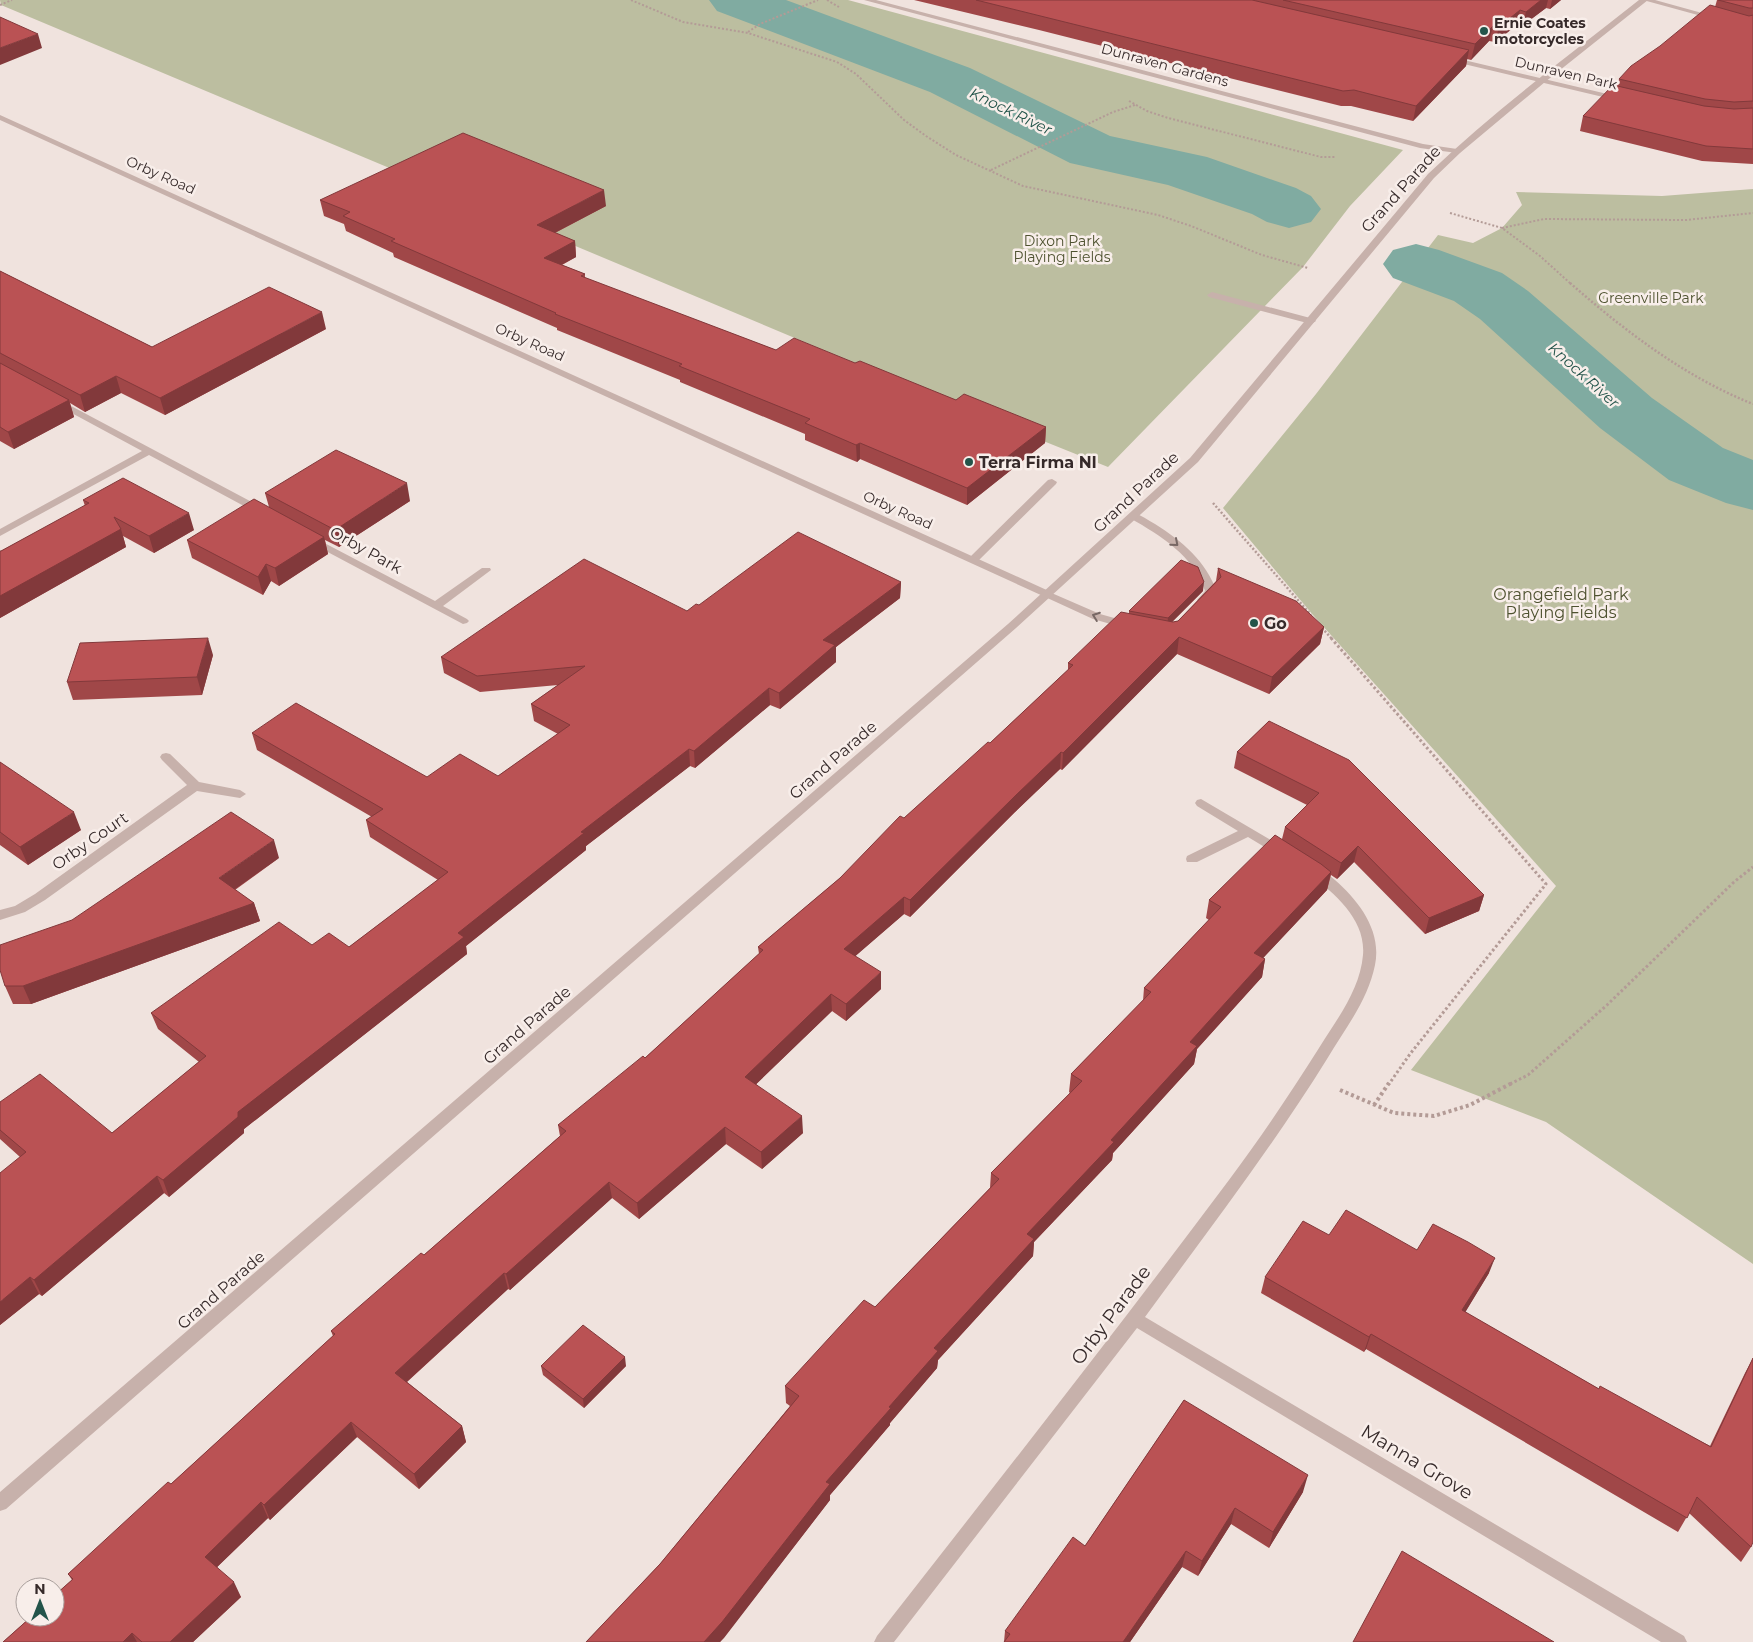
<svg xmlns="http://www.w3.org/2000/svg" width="1753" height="1642" viewBox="0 0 1753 1642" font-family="Montserrat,sans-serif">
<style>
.green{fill:#bcbea0}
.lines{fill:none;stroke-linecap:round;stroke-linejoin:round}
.river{fill:#80aba1;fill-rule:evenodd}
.path-far3{stroke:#b39b96;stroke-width:2;stroke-dasharray:2 2;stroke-linecap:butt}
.path-far2{stroke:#b39b96;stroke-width:2.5;stroke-dasharray:2 2;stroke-linecap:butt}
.path-far1{stroke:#b39b96;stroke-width:3;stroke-dasharray:2.5 2.5;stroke-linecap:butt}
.path{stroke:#b39b96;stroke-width:4;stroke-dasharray:3 3;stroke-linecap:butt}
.service{fill:#c7b1ab;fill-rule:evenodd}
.minor{fill:#c7b1ab;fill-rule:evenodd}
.tertiary{fill:#c7b1ab;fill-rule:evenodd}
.wall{fill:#a04748}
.shaded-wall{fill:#82393b}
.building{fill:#ba5254;stroke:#82393b}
.oneway{stroke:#776764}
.poi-dot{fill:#23544a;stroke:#f8eeea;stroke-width:2}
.labels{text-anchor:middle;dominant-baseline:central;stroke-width:5;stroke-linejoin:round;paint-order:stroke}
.far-poi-label{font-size:14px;font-weight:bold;fill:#362a2a;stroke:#f8eeea;text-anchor:start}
.far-street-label{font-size:14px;fill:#362a2a;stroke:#f8eeea}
.far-park-label{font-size:14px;fill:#4e5230;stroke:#f8eeea}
.far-water-label{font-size:15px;font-style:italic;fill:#23544a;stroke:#f8eeea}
.street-label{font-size:16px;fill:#362a2a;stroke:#f8eeea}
.poi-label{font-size:16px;font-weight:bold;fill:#362a2a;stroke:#f8eeea;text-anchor:start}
.park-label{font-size:16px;fill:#4e5230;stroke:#f8eeea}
.near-street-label{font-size:19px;fill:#362a2a;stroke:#f8eeea}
</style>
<rect width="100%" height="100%" fill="#f0e3de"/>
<path class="green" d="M0,0h848l555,150 -53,56 -47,61 -195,200 -144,-58 -963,-404z
M1753,189v1075l-207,-142 -135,-52 145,-184 -243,-271 -90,-107 93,-114 122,-159 35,8 29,-15 20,-23 -6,-13 146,4z"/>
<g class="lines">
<path class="river" d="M709,0h77l184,68 140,68 97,21 89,31 15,8 10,13 -10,13 -22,6 -22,-6 -15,-8 -84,-29 -98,-22 -140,-71 -213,-81z
M1416,244l23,6 63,23 26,18 124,107 71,50 30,12v50l-27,-7 -57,-23 -69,-52 -120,-109 -26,-18 -61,-23 -10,-14 10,-14z"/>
<path class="path-far3" d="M631,0l52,22 65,11 89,29 19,12 48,46 22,16 30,19 67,31 135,29 33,11 71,29 46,13
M827,0l12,7
M0,5l12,-5
M748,32l12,-8 58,-24
M1129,101l18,10 21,7 153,39h15
M991,170l122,-58 22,-7
M1450,213l52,15 38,28 31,28
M1502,228l42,-9 142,1 67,-7"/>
<path class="path-far2" d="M1570,283c55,48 115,94 183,121
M1213,503l98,112
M1322,628l10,11"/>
<path class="path-far1" d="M1331,638l215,246 -136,170 -21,30
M1510,1084l18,-9 79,-70 127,-123 19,-15"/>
<path class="path" d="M1340,1090l54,23 40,3 36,-11 42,-22
M1374,1105l15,-22"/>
<path class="service" d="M1212,292l102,27 2,2 -5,3 -102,-27 -2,-2z
M1052,479l5,3 -1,2 -78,77h-8l-1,-2 1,-2 78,-77z
M1134,513c7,2 14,7 21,11 27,17 51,37 62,68l-10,10 -4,1 -6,-3 8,-9c-11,-35 -44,-55 -75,-73l-1,-2 1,-2z
M1047,591l53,23 32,9 2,2 -6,4 -35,-10 -50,-23 -2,-2z"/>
<path class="minor" d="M864,0h12l547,144 34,5 4,2 -4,2 -37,-5z
M1643,0h12l65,18 -4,2z
M1447,56l173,41 4,2 -4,2 -173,-41z
M0,115l1051,477 2,2 -6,3 -4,-1 -1043,-476z
M58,399l207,110 1,2 -1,2h-8l-108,-58 -149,81v-7l142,-78 -87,-47v-4z
M311,536l124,65 47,-33h8l1,2 -48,36 24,13 2,2 -2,2 -4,1 -156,-83 -1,-2 1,-2z
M166,753l4,1 29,28 41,8 6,4 -6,4 -43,-7 -152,109 -20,12 -25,8v-10l15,-4 20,-12 152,-109 -25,-25 -2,-3 2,-3z
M1201,799l85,50 2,3 -2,3h-8l-30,-18 -51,25h-10l-1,-3 1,-3 51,-25 -41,-25 -2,-3 2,-3z
M1316,867c7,3 13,8 19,13 24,21 47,51 40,85 -7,35 -30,64 -48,94 -56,90 -120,173 -182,258l539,319 3,6h-26l-524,-314 -243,314h-20l3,-6c118,-151 237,-302 352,-456 32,-43 61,-86 90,-132 18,-29 41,-58 44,-93 3,-35 -27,-60 -52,-80l-1,-3 1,-3z"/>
<path class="tertiary" d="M1639,0h9l-103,82 -85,71 -26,25 -236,284 -182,166 -1010,881 -6,2v-19l1008,-868 182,-166 238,-284c66,-63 140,-118 211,-174z"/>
</g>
<path class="wall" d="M914,0h647l-11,9 -4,-1 -24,18 -5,-1 -22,17 -6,-1 -18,19 -4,-1 -1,7 -53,55 -62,-15h-10l-302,-76z
M1717,0h36v164l-51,-3 -122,-30 3,-15 34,-30 2,-7 96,-72z
M320,200l286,6 -51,27 20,8 1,16 -14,8 23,9v4l191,72 79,13 101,37 90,27 -1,16 -78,62 -107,-46 -3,3 -52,-22v-6l-125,-52v-2l-123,-50v-2l-163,-71 -1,-4 -47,-22 -2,-7 -20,-8z
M0,271l152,76 174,-18 -161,86 -44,-22 -36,19 -15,-9 4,14 -60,32 -14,-8z
M265,493l145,8 -71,46 -14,-7 3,14 -49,32 -8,-5 -8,14 -71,-37 -5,-18 82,-33z
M83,500l111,30 -40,23 -31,-17 3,11 -126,71v-67h1l84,-45z
M1218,568l106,59 -4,17 -51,50 -92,-40 -115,116 -2,-1 -45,43 -105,105 -6,-3 -49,42 26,33 -35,32 -14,-10 -76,73 47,49 -41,36 -36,-25 -87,75 -27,-21 -102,92 -2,-1 -101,93 55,44 4,16 -47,47 -62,-52 -87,83 -2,-2 -51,49 24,30 -48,45h-190l69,-62 -4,-6 103,-90 162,-148 -2,-5 93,-76 136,-119 -2,-11 87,-67 114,-104 -1,-7 82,-69 64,-60 86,-75 78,-73v-7l61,-49v-3l74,-20 -31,31 6,-1 38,-40z
M901,582l-1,16 -64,49v15l-56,47 -10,-4 -75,63 -5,-2 -104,80v4l-120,96 1,8 -223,175v4l-75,64 -5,-4 -122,103 -3,-2 -39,31 20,-168 -20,-18v-37l112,31 87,-71 -41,-33 -7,-16 161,-68 37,2 89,-67 -68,-43 -4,-17 6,-3 -115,-67 -5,-17 175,44 71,-1 60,-42 -24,-13 -3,-17 27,-19 -78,7 -36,-19 -3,-16 246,-46 12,-6z
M213,655l-11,40 -129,5 -6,-18z
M1269,721l215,174 -5,16 -54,23 -71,-72 -17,17 -6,-4 -4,15 -64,68 2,1 -3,18 -65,72 -3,15 -81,89 -1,7 -78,82 -1,14 -95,104 -1,8 -47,55v2l-60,70v5l-110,142h-134l74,-78 130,-158 -4,-3 -1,-17 90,-79 115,-119 1,-15 79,-80 -1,-1 2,-18 72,-73 1,-13 65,-68 -3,-2 3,-18 73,-61 3,-12 22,-22 -73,-37 3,-16z
M0,762l81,68 -53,35 -28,-20z
M279,858l-44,32 19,13 6,18 -229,83h-18l-8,-18z
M1329,1235l88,15 72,23 -24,39 134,77 111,57 35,-73 8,-15 -2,189 -10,15 -52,-49 -11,19 -312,-183 -2,3 -103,-59 4,-16z
M541,1366h85l-42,42 -41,-33z
M1184,1400l119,92 -34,56 -38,-24 -33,52 -16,-9 -52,75h-126l1,-11 80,-85z"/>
<path class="shaded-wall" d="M1541,0h7l-2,8 -24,18 4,-14z
M1552,0h9l-11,9z
M1520,10l-3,15 -22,17 4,-15z
M1493,26l-4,15 -18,19 4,-16z
M38,34l4,14 -42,17v-17z
M1469,50l-3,16 -53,55 3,-15z
M604,190l2,16 -67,35 -2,-16z
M575,241l1,16 -30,16 -2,-15z
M322,312l4,17 -161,86 -5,-17z
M116,376l5,17 -36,19 -5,-17z
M69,400l5,17 -60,32 -6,-17z
M1046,427l-1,16 -78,62v-17z
M860,443v16l-3,3 -1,-17z
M407,483l3,18 -71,46 -4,-17z
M189,513l5,17 -40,23 -5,-17z
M121,529l5,18 -126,71v-22z
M324,537l4,17 -49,32 -4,-18z
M266,564l5,17 -8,14 -5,-18z
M901,582l-1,16 -64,49v15l-56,47 -1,-16 44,-53z
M1204,582l-1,9 -36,36 1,-9z
M1324,627l-4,17 -51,50 3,-17z
M1179,637l-2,17 -115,116 1,-17z
M208,638l5,17 -11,40 -5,-18z
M769,688l1,17 -75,63 -1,-17z
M689,749l1,17 -104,80v4l-120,96 1,8 -223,175v4l-75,64 -6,-17 75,-68 343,-280z
M1061,752l-1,17 -45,43 -105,105v-17l106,-105z
M74,812l7,18 -53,35 -8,-18z
M274,840l5,18 -54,38 -6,-18z
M1358,846l-4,16 -17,17 4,-16z
M1331,872l-4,18 -76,81 3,-18z
M1484,895l-5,16 -54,23 4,-16z
M904,897v17l-60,52v-17z
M254,903l6,18 -229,83 -8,-18z
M1265,959l-3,18 -65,72 -3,15 -81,89 -1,7 -78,82 -1,14 -95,104 -1,8 -47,55v2l-60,70v5l-106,138 -4,4h-16l122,-160 63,-75 45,-59 93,-114 84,-94 79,-98z
M881,972v17l-35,32v-17z
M831,994l1,17 -86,83 -1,-17z
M802,1116l1,17 -41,36 -1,-17z
M725,1127l1,17 -87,75 -2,-16z
M157,1176l7,17 -122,103 -8,-16z
M609,1182l3,16 -102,92 -4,-16z
M1495,1258l-6,15 -32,53 5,-16z
M504,1273l4,16 -108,99 -5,-15z
M30,1277l9,17 -39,31v-23z
M1371,1334l-5,15 -2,3 5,-15z
M625,1357l1,9 -42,42 -1,-9z
M351,1422l6,15 -87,83 -6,-15z
M462,1426l4,16 -47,47 -5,-15z
M1308,1475l-5,17 -34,56 4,-16z
M261,1502l7,16 -56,54 -7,-15z
M1235,1508l-4,16 -33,52 4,-15z
M1186,1551l-4,16 -52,75h-7z
M234,1582l7,15 -48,45h-23z
M132,1633l5,9h-14z"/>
<path class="building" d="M976,0h276l217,50 -53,56 -62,-16 -11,1z
M1283,0h258l-15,12 -6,-2 -21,17 -6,-1 -18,18z
M1718,0h35v8h-4z
M1710,5l39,11 4,-1v86l-19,1 -29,-3 -86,-20 12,-13 29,-20z
M0,17l38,17 -38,14z
M1613,85l91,21 30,3 19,-1v41l-47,-3 -123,-30z
M463,133l141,57 -67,35 38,16 -31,17 41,16 -4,2 195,74 18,-12 61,25 5,-2 96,39 8,-6 82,33 -79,61 -107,-45 -4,2 -51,-22 5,-4 -131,-53 3,-2 -127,-50 1,-1 -165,-72 4,-2 -52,-23 7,-4 -30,-12z
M0,271l152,76 117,-60 53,25 -162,86 -44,-22 -36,19 -80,-42z
M0,363l69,37 -61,32 -8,-5z
M336,450l71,33 -72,47 -70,-37z
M123,478l66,35 -40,23 -35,-19 7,12 -121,67v-45h1l88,-48 -6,-3z
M254,499l70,38 -49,31 -9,-4 -8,13 -71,-37z
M798,532l103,50 -78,58 12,5 -56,48 -10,-5 -75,63 -5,-2 -108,83 3,1 -126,100 6,4 -226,175v5l-75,63 -6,-4 -123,104 -4,-3 -30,25v-129l26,-21 -26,-22v-28l40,-28 72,59 94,-77 -55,-43 128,-91 33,23 17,-12 20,14 99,-75 -82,-52 17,-11 -131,-76 44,-30 131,74 33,-23 38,22 72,-51 -39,-21 54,-38 -108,10 -36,-19 143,-98 103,52 9,-7 3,1z
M1181,560l17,7 6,15 -36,36 -39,-7z
M1218,568l78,33 28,26 -52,50 -93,-40 -116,116 -2,-1 -45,43 -106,105 -6,-3 -60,52 37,23 -35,32 -15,-10 -86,83 57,39 -41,36 -36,-25 -88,76 -28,-21 -103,92 -2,-1 -109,100 67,53 -48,48 -63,-52 -87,83 -3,-3 -56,55 29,25 -64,60h-28l-10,-9 -9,9h-120l28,-25h24v-22l18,-16 -5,-5 100,-92 3,2 164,-150 -4,-3 90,-78 3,2 142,-124 -8,-6 85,-69 2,2 118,-108 -5,-3 82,-69 60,-62 4,2 84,-76 2,1 83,-78 -5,-2 53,-51 52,10 5,-1 43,-44z
M208,638l-11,39 -130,5 13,-39z
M1269,721l80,39 135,135 -55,23 -71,-72 -17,17 -56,-36 34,-34 -82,-41z
M0,762l74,50 -54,35 -20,-15z
M231,812l43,28 -55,38 35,25 -231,83h-18l-5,-16v-25l72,-25z
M1275,835l46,29 10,8 -77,81 11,6 -75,83 7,4 -86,94 3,2 -87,92 7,5 -100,109 4,3 -49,56 2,1 -65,74 4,2 -108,138 -18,20h-118l74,-78 139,-168 -14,-10 79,-86 11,7 124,-128 -8,-6 91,-92 -11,-7 80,-82 -7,-4 77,-81 -12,-7z
M1346,1210l71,40 16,-26 35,18 27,16 -33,52 137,79 1,-3 111,61 42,-89v184l-2,5 -54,-50 -10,21 -316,-184 -2,3 -104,-60 38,-56 26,14z
M583,1325l42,32 -42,42 -42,-33z
M1184,1400l124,75 -35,57 -38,-24 -33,53 -16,-10 -63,91h-119l6,-8 -5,-3 68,-94 12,9z
M1402,1551l152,91h-201z"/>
<defs><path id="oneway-chevron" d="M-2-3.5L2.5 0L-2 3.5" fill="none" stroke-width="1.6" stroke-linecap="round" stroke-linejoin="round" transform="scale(1.25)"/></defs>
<g class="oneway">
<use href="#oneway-chevron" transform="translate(1175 543) rotate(41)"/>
<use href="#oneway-chevron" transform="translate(1096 616) rotate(-160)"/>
</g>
<g class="poi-dot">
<circle cx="1484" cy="31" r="5"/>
<circle cx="969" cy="462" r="5"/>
<circle cx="1254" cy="623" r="5"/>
</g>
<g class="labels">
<g class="far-poi-label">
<text x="1494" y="23">Ernie Coates<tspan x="1494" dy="16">motorcycles</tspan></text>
</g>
<g class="far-street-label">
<text transform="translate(1165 65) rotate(15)">Dunraven Gardens</text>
<text transform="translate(1566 73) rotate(13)">Dunraven Park</text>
<text transform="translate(161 175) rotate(24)">Orby Road</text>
<text transform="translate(530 342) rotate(24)">Orby Road</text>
<text transform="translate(898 510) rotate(24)">Orby Road</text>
</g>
<g class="far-park-label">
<text x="1062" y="241">Dixon Park<tspan x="1062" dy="16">Playing Fields</tspan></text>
<text x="1651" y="298">Greenville Park</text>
</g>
<g class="far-water-label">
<text transform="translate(1011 111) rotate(26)">Knock River</text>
<text transform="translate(1584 375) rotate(42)">Knock River</text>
</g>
<g class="street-label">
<text transform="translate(1401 189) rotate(-48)">Grand Parade</text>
<text transform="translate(1136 492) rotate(-43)">Grand Parade</text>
<text transform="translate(366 550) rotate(29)">Orby Park</text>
<text transform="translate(833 760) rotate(-41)">Grand Parade</text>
<text transform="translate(90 841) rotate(-35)">Orby Court</text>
<text transform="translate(527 1025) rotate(-41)">Grand Parade</text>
<text transform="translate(221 1290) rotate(-41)">Grand Parade</text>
</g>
<g class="poi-label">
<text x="979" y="462">Terra Firma NI</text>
<text x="1264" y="623">Go</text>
</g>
<g class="park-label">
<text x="1561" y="594">Orangefield Park<tspan x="1561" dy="18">Playing Fields</tspan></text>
</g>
<g class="near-street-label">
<text transform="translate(1111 1315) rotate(-53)">Orby Parade</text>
<text transform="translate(1417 1462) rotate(31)">Manna Grove</text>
</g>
</g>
<g transform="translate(40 1602)"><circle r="24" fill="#f8eeea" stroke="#aaa09d"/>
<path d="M0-4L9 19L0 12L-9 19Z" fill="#23544a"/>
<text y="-8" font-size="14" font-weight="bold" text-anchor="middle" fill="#362a2a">N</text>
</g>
</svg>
